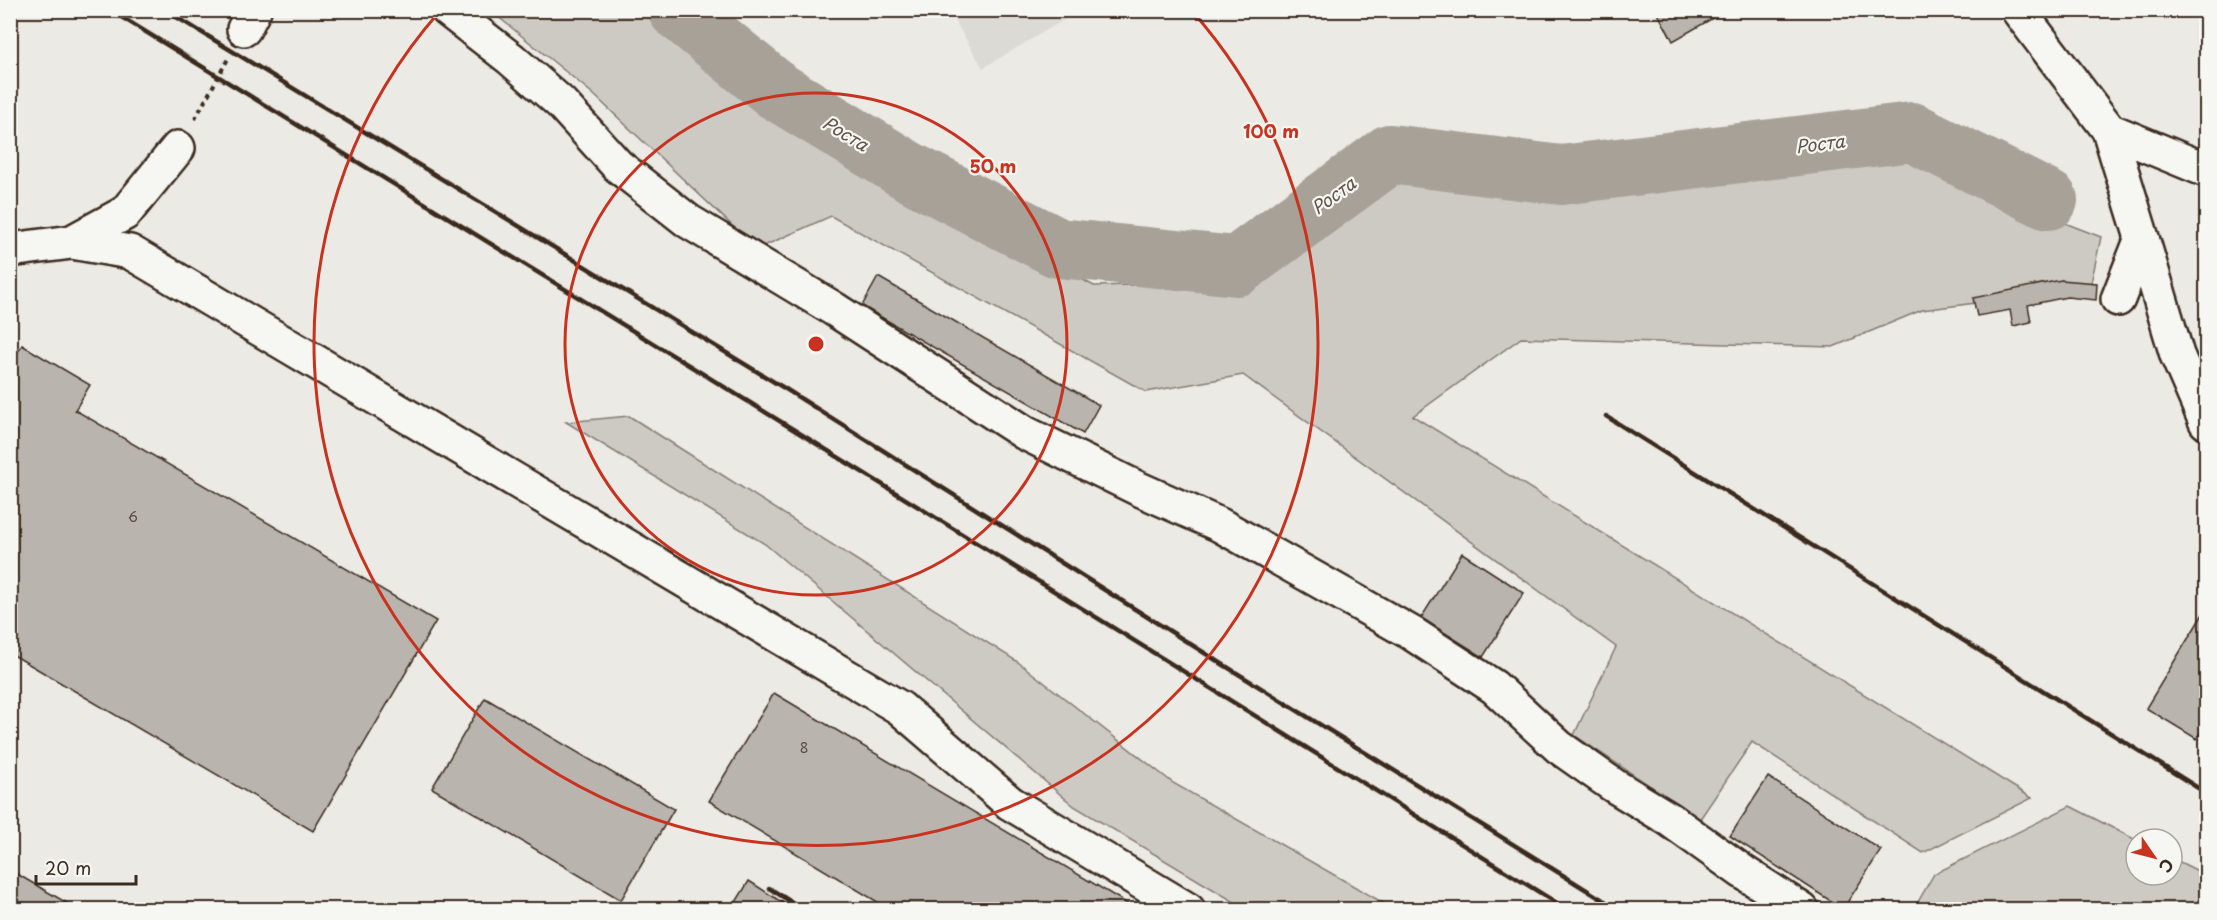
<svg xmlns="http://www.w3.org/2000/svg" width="2217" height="920" viewBox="0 0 2217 920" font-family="'Playpen Sans',sans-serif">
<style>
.built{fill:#dcdad4}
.green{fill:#cdcac4;stroke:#847a71;stroke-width:1.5}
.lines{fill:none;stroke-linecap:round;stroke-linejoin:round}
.river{stroke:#a8a198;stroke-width:60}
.building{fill:#bab4ae;stroke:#3b2a1e;stroke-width:1.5}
.minor-casing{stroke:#3b2a1e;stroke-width:38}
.path{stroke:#3b2a1e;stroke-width:4;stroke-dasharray:4.5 4.5;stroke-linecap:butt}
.minor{stroke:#f6f6f2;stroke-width:33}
.rail{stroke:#3b2a1e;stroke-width:4.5}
.ring{fill:none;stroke:#c8321e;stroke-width:3}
.labels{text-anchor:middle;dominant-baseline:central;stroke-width:4.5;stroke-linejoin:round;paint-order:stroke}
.number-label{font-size:14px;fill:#5b4c42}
.water-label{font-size:18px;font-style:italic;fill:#615449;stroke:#f6f6f2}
.centre{fill:#c8321e;stroke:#f6f6f2;stroke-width:3}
.ring-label{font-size:18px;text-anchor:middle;font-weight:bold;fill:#c8321e;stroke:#f6f6f2;stroke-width:4.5;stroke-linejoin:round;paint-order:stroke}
</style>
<rect width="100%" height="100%" fill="#ebeae5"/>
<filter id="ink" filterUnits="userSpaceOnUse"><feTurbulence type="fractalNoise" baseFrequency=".0167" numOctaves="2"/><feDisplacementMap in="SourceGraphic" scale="12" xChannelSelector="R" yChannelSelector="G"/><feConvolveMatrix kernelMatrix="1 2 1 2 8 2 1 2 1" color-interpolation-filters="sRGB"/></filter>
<g filter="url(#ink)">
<path class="built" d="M949,11h130l-96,57z"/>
<path class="green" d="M491,11h202l25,21 113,74 97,90 166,90 154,-4 145,-110 175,15 289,-50 143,61 101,39 -11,51 -168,22 -89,37 -312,-9 -108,78 619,382 -109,55 -171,-111 -52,77 -126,-84 42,-88 -373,-272 -97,17 -315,-176 -74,33 -165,-156z
M629,416l389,246 155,121 221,126h-148l-172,-103 -309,-262 -199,-122z
M2070,806l66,34v35h36v-17l34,17v34h-292l20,-35z"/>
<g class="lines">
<path class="river" d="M678,10l99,81 133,81 148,76 179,18 153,-112 171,21 351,-43 136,68"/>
</g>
<path class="building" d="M1656,10h71l-54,31z
M878,277l221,128 -16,29 -221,-128z
M2061,280l36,3 -1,17 -29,-3 -39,8 3,17 -18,4 -3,-16 -33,6 -4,-18z
M22,345l68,40 -15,25 361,211 -123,210 -303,-178v-289z
M1462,553l62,40 -41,64 -62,-39z
M2206,609v114l-9,16 -51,-31z
M774,693l364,217h-247l-182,-109z
M485,698l189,111 -53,91 -189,-112z
M1768,777l113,73 -38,59 -113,-73z
M10,870l69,40h-69z
M749,881l45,29h-63z"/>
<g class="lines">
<g class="minor-casing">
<path id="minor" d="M448,10l63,49 50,44 57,63 70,55 146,88 191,124 112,55 83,37 193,109 81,53 65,60 54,38 56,34 74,53 59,38
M2018,10l91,120 97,40
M244,29l10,-19
M2109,130l33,108 -24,61
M2142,238l35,117 29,67
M72,242l58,10 770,456 110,95 178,107
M10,250l62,-8 53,-29 53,-65"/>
</g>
<path class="path" d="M195,119l34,-62"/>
<use href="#minor" class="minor"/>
<path class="rail" d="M110,10l686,421 772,479
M165,10l619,378 427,269 408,253
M1606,416l600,377
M769,888l35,22"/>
</g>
</g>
<g class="ring">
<circle cx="816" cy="344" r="251"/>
<path d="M1192 11A502 502 0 1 1 440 11"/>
</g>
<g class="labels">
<g class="number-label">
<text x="133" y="516">6</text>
<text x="804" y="747">8</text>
</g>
<g class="water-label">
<text transform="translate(846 133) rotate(31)">Роста</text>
<text transform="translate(1820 143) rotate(-7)">Роста</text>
<text transform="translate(1333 195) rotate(-36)">Роста</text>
</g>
</g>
<circle cx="816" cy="344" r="9" class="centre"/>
<g class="ring-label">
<text x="1271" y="138">100 m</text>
<text x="993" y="173">50 m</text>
</g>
<rect width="2217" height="920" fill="none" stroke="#f6f6f2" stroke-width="36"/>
<rect x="18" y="18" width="2181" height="884" fill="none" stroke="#3b2a1e" stroke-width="2" filter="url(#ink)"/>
<g transform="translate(2154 857) rotate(125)"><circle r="28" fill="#f6f6f2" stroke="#aba49d" stroke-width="1.5"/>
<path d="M0-4.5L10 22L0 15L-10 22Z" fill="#c8321e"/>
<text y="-9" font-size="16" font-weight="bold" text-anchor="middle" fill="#3b2a1e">С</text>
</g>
<path d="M36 875v9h100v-9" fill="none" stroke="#3b2a1e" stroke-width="3"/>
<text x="45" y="875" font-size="18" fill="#3b2a1e" stroke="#f6f6f2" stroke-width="4.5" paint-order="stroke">20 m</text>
</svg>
